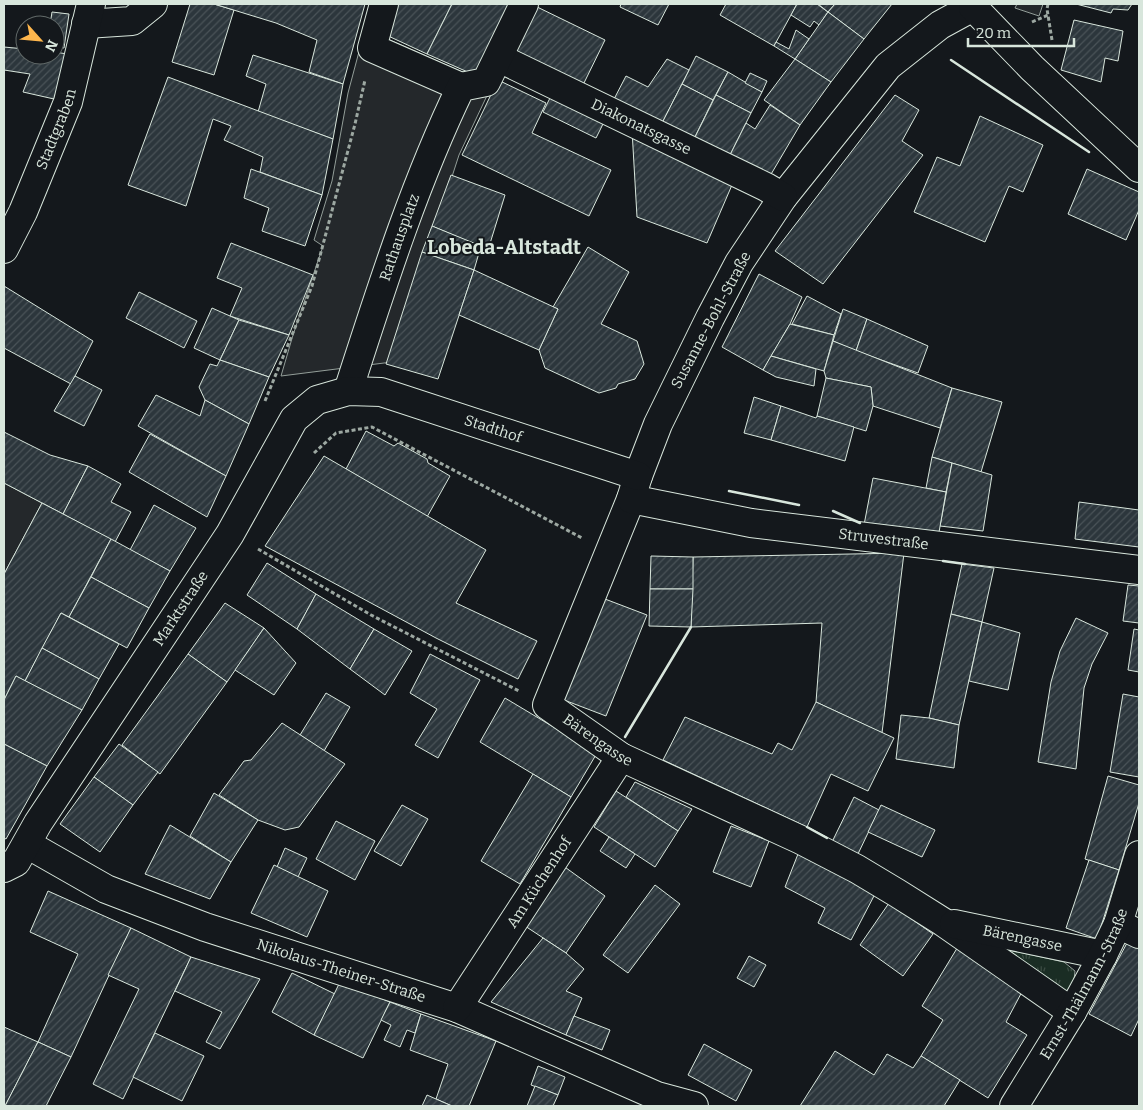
<svg xmlns="http://www.w3.org/2000/svg" width="1143" height="1110" viewBox="0 0 1143 1110" font-family="Bitter,serif">
	<defs>
		<pattern id="grass-tufts" width="24" height="20" patternUnits="userSpaceOnUse" patternTransform="scale(1.25)"><rect width="24" height="20" fill="#1a2d24"/><path d="M3 7l-1-3M5 7V3M7 7l1-3M15 17l-1-3M17 17v-4M19 17l1-3" fill="none" stroke="#3b4b43"/></pattern>
		<pattern id="building-hatch" width="6" height="6" patternUnits="userSpaceOnUse" patternTransform="scale(1.25)"><rect width="6" height="6" fill="#2c363c"/><path d="M-1 1l2-2M0 6l6-6M5 7l2-2" fill="none" stroke="#4a5358"/></pattern>
	</defs>
	<rect width="100%" height="100%" fill="#14181c"/>
	<polygon fill="url(#grass-tufts)" stroke="#939e99" points="986,945 1064,962 1075,971 1073,989 1061,994"/>
	<g fill="#24282b" stroke="#939e99">
		<polygon points="1017,4 1043,4 1039,16 1015,8"/>
		<polygon points="365,29 492,85 459,155 392,362 281,376 293,335 323,246 314,240 332,181 348,93"/>
		<polygon points="4,483 42,503 4,574"/>
	</g>
	<g fill="url(#building-hatch)" stroke="#d8e6dc">
		<polygon points="190,4 214,4 234,10 214,75 172,62"/>
		<polygon points="214,4 365,4 343,84 309,72 317,40 276,23"/>
		<polygon points="396,4 452,4 427,54 384,34"/>
		<polygon points="452,4 515,4 479,77 427,54"/>
		<polygon points="531,4 605,40 583,85 509,50"/>
		<polygon points="621,4 669,4 658,25 620,7"/>
		<polygon points="726,4 797,4 774,46 720,15"/>
		<polygon points="797,4 817,4 828,12 819,25 814,21 810,27 791,15"/>
		<polygon points="818,4 835,4 828,12"/>
		<polygon points="835,4 892,4 864,39 828,12"/>
		<polygon points="1076,4 1132,4 1128,10 1113,9 1111,13"/>
		<polygon points="52,12 69,14 64,48 55,47 55,25 50,25"/>
		<polygon points="828,12 864,39 831,82 795,59"/>
		<polygon points="1074,20 1123,31 1118,61 1105,58 1101,82 1061,70"/>
		<polygon points="796,30 809,39 795,59 774,46 776,42 789,49"/>
		<polygon points="4,47 25,49 25,55 55,55 55,52 67,54 54,99 23,92 30,74 4,70"/>
		<polygon points="253,55 343,84 333,139 258,112 266,84 246,76"/>
		<polygon points="696,56 728,72 713,100 682,84"/>
		<polygon points="667,59 689,70 661,125 613,101 626,76 648,87"/>
		<polygon points="795,59 831,82 800,125 764,100"/>
		<polygon points="728,72 762,92 751,113 716,95"/>
		<polygon points="750,73 767,81 762,92 745,83"/>
		<polygon points="168,77 333,139 322,195 260,172 263,157 224,140 231,126 213,119 186,206 128,185"/>
		<polygon points="498,80 546,103 532,133 611,170 589,216 462,155"/>
		<polygon points="682,84 713,100 693,141 661,125"/>
		<polygon points="553,92 606,118 596,138 543,112"/>
		<polygon points="716,95 751,113 728,159 693,141"/>
		<polygon points="895,95 919,110 902,141 923,155 823,284 775,251"/>
		<polygon points="770,105 800,125 770,176 728,159 746,123 755,129"/>
		<polygon points="980,116 1043,145 1023,192 1009,186 985,242 914,212 937,157 960,166"/>
		<polygon points="632,130 735,178 707,243 637,217"/>
		<polygon points="251,169 322,195 305,246 262,231 269,208 244,198"/>
		<polygon points="1087,169 1139,192 1139,210 1126,240 1068,214"/>
		<polygon points="451,175 505,195 488,250 432,226"/>
		<polygon points="432,226 481,246 474,270 422,252"/>
		<polygon points="231,243 313,275 289,335 230,316 242,288 217,278"/>
		<polygon points="588,247 629,272 601,324 637,341 644,364 635,379 618,384 616,388 599,393 545,368 539,350 558,309 553,307"/>
		<polygon points="422,252 474,270 438,379 386,364"/>
		<polygon points="474,270 558,309 539,350 459,315"/>
		<polygon points="759,274 802,297 790,324 763,370 722,347"/>
		<polygon points="4,286 93,341 71,384 4,348"/>
		<polygon points="139,292 197,321 184,348 126,318"/>
		<polygon points="807,296 841,314 834,335 792,324"/>
		<polygon points="212,308 239,320 220,360 194,348"/>
		<polygon points="843,309 867,319 856,351 833,341"/>
		<polygon points="867,319 928,346 918,373 856,351"/>
		<polygon points="239,320 289,335 269,377 220,360"/>
		<polygon points="790,324 834,335 824,371 771,356"/>
		<polygon points="833,341 952,388 940,428 873,406 871,387 826,378 824,371"/>
		<polygon points="771,356 816,369 814,386 776,377 763,370"/>
		<polygon points="220,360 269,377 249,424 205,400 199,387 210,364 217,366"/>
		<polygon points="75,376 102,390 84,426 54,411"/>
		<polygon points="826,378 871,387 873,406 866,431 817,416"/>
		<polygon points="952,388 1002,402 981,472 932,457"/>
		<polygon points="156,395 200,416 205,400 249,424 226,476 138,426"/>
		<polygon points="754,397 781,406 771,440 744,433"/>
		<polygon points="781,406 816,418 817,416 854,427 845,461 771,440"/>
		<polygon points="366,431 394,446 398,443 427,459 428,463 450,476 427,517 346,469"/>
		<polygon points="4,432 50,455 88,466 63,514 4,483"/>
		<polygon points="150,434 226,476 207,517 129,472"/>
		<polygon points="324,456 486,550 456,603 537,641 518,679 436,638 265,546"/>
		<polygon points="932,457 952,463 946,492 926,488"/>
		<polygon points="952,463 992,475 983,531 940,526"/>
		<polygon points="88,466 121,484 111,502 131,512 115,542 63,514"/>
		<polygon points="873,478 946,492 938,538 864,525"/>
		<polygon points="1079,502 1139,510 1139,547 1075,539"/>
		<polygon points="42,503 111,539 69,617 61,613 25,681 16,676 4,700 4,574"/>
		<polygon points="154,505 196,528 170,571 130,550"/>
		<polygon points="111,539 170,571 149,608 91,577"/>
		<polygon points="904,553 882,733 816,702 822,623 691,627 693,557"/>
		<polygon points="651,556 693,557 693,589 650,589"/>
		<polygon points="267,563 316,594 297,629 247,595"/>
		<polygon points="962,564 994,568 982,622 951,614"/>
		<polygon points="91,577 149,608 127,648 69,617"/>
		<polygon points="1128,585 1139,586 1139,623 1123,621"/>
		<polygon points="650,589 693,589 691,627 649,626"/>
		<polygon points="316,594 374,629 350,669 297,629"/>
		<polygon points="605,599 647,615 606,716 564,700"/>
		<polygon points="225,603 264,628 227,682 188,654"/>
		<polygon points="61,613 119,644 99,679 42,648"/>
		<polygon points="951,614 982,622 959,725 929,718"/>
		<polygon points="1076,618 1108,633 1092,664 1084,688 1076,769 1038,762 1051,682 1060,651"/>
		<polygon points="982,622 1020,633 1008,690 969,681"/>
		<polygon points="264,628 296,663 274,695 235,670"/>
		<polygon points="374,629 412,651 385,695 350,669"/>
		<polygon points="1134,629 1139,630 1139,672 1128,670"/>
		<polygon points="42,648 99,679 82,710 25,681"/>
		<polygon points="188,654 227,682 160,774 122,745"/>
		<polygon points="430,654 480,680 438,758 415,745 437,709 410,693"/>
		<polygon points="16,676 82,710 47,766 4,744 4,700"/>
		<polygon points="326,693 350,707 324,751 300,735"/>
		<polygon points="1123,694 1139,697 1139,777 1110,772"/>
		<polygon points="505,698 597,753 571,797 480,742"/>
		<polygon points="816,702 894,738 868,791 831,774 807,827 663,760 685,717 772,754 778,743 792,750"/>
		<polygon points="901,715 929,718 959,725 954,768 896,759"/>
		<polygon points="282,723 345,764 299,827 285,830 258,820 219,795 244,761 251,760"/>
		<polygon points="4,744 47,766 6,839 4,838"/>
		<polygon points="119,744 158,772 133,805 94,777"/>
		<polygon points="533,774 571,797 520,884 481,861"/>
		<polygon points="1108,776 1139,785 1139,803 1119,870 1085,859"/>
		<polygon points="94,777 133,805 100,852 60,824"/>
		<polygon points="635,782 692,809 678,831 626,797"/>
		<polygon points="616,791 678,831 655,867 594,827"/>
		<polygon points="214,793 258,820 231,862 190,836"/>
		<polygon points="854,797 879,810 857,856 832,842"/>
		<polygon points="402,805 428,819 401,866 374,851"/>
		<polygon points="881,805 935,830 922,857 868,832"/>
		<polygon points="336,821 375,841 355,880 316,859"/>
		<polygon points="170,825 231,862 210,899 145,874"/>
		<polygon points="731,826 769,841 751,887 713,872"/>
		<polygon points="609,837 635,854 626,868 600,851"/>
		<polygon points="285,848 307,858 298,877 277,867"/>
		<polygon points="798,854 875,894 851,940 818,923 825,908 785,887"/>
		<polygon points="1089,860 1119,870 1097,939 1066,928"/>
		<polygon points="274,865 328,891 307,937 251,913"/>
		<polygon points="562,865 605,896 566,953 522,924"/>
		<polygon points="655,885 680,904 628,973 603,955"/>
		<polygon points="48,891 131,928 71,1057 38,1042 78,954 30,932"/>
		<polygon points="889,903 933,934 903,976 860,945"/>
		<polygon points="131,928 191,957 123,1099 93,1084 139,989 108,975"/>
		<polygon points="543,938 566,953 584,969 566,991 582,998 566,1035 491,1002"/>
		<polygon points="1127,943 1139,947 1139,1019 1131,1036 1089,1014"/>
		<polygon points="959,945 1024,988 1006,1022 1027,1035 988,1098 921,1056 943,1020 922,1006"/>
		<polygon points="749,956 766,965 754,987 737,978"/>
		<polygon points="191,957 260,979 220,1049 206,1042 222,1012 175,991"/>
		<polygon points="292,973 335,994 314,1035 272,1012"/>
		<polygon points="340,982 390,1002 363,1058 314,1035"/>
		<polygon points="390,1002 421,1014 415,1033 407,1030 400,1047 384,1040 391,1025 381,1020"/>
		<polygon points="421,1014 496,1041 469,1106 452,1106 436,1099 448,1064 410,1050"/>
		<polygon points="574,1016 610,1030 602,1050 566,1035"/>
		<polygon points="4,1027 38,1042 5,1106 4,1106"/>
		<polygon points="155,1033 204,1056 182,1101 133,1077"/>
		<polygon points="38,1042 71,1057 46,1106 5,1106"/>
		<polygon points="704,1044 752,1070 736,1101 688,1075"/>
		<polygon points="835,1051 874,1075 887,1054 913,1068 921,1056 960,1080 944,1106 800,1106"/>
		<polygon points="538,1066 565,1077 558,1095 531,1085"/>
		<polygon points="535,1086 558,1095 553,1106 527,1106"/>
		<polygon points="427,1095 436,1099 452,1106 422,1106"/>
	</g>
	<g fill="none" stroke-linecap="round" stroke-linejoin="round">
		<defs>
			<g id="minor">
				<polyline points="384,4 372,48 461,87"/>
				<path id="s1" d="M975,4L973,7L940,25L888,66L783,197L739,263L710,318L658,424L638,476L631,499L547,705L621,757L801,840L857,869L897,893L943,922L1072,1012"/>
				<polyline points="973,7 1032,68 1139,168"/>
				<polyline points="86,24 132,21 153,4"/>
				<path id="s2" d="M499,58L766,187L783,197"/>
				<path id="s3" d="M4,249L23,212L68,102L91,4"/>
				<path id="s4" d="M348,391C381,289 414,184 461,87L486,82L524,4"/>
				<path id="s5" d="M631,499L751,523L1139,570"/>
				<path id="s6" d="M27,844L106,889L205,927L457,1008L657,1096L694,1106"/>
				<path id="s7" d="M4,868L16,862L38,823L230,534L294,419L317,400L348,391L381,392L638,476"/>
				<path id="s8" d="M954,924L1103,955"/>
				<polyline points="1118,924 1139,934"/>
				<path id="s9" d="M457,1008L621,757"/>
				<path id="s10" d="M1014,1106L1072,1012L1103,955L1118,924L1139,855"/>
			</g>
		</defs>
		<use href="#minor" stroke="#d8e6dc" stroke-width="30"/>
		<g stroke="#9da8a2" stroke-width="3" stroke-dasharray="4 2.5" stroke-linecap="butt">
			<polyline points="1048,4 1047,9 1052,40"/>
			<polyline points="1032,22 1048,15"/>
			<polyline points="265,401 312,286 355,124 365,80"/>
			<polyline points="314,453 336,433 372,427 582,538"/>
			<polyline points="258,549 371,615 519,691"/>
		</g>
		<use href="#minor" stroke="#14181c" stroke-width="28"/>
		<g stroke="#d8e6dc" stroke-width="2.5">
			<polyline points="951,60 1089,152"/>
			<polyline points="729,491 799,505"/>
			<polyline points="833,511 860,523"/>
			<polyline points="943,561 965,564"/>
			<polyline points="625,737 691,627"/>
			<polyline points="807,827 827,838"/>
		</g>
	</g>
	<g text-anchor="middle" stroke-width="4" stroke-linejoin="round" paint-order="stroke">
		<g font-size="15" fill="#d8e6dc" stroke="#14181c">
			<text dy="5" stroke="none"><textPath href="#s2" startOffset="158">Diakonatsgasse</textPath></text>
			<text dy="5" stroke="none"><textPath href="#s3" startOffset="131">Stadtgraben</textPath></text>
			<text dy="5" stroke="none"><textPath href="#s4" startOffset="162">Rathausplatz</textPath></text>
			<text transform="translate(711 320) rotate(-62)" y="5">Susanne-Bohl-Straße</text>
			<text dy="5" stroke="none"><textPath href="#s7" startOffset="750">Stadthof</textPath></text>
			<text dy="5" stroke="none"><textPath href="#s5" startOffset="256">Struvestraße</textPath></text>
			<text dy="5" stroke="none"><textPath href="#s7" startOffset="316">Marktstraße</textPath></text>
			<text dy="5" stroke="none"><textPath href="#s1" startOffset="899">Bärengasse</textPath></text>
			<text dy="5" stroke="none"><textPath href="#s9" startOffset="150">Am Küchenhof</textPath></text>
			<text dy="5" stroke="none"><textPath href="#s8" startOffset="70">Bärengasse</textPath></text>
			<text dy="5" stroke="none"><textPath href="#s6" startOffset="340">Nikolaus-Theiner-Straße</textPath></text>
			<text dy="5" stroke="none"><textPath href="#s10" startOffset="141">Ernst-Thälmann-Straße</textPath></text>
		</g>
		<g font-size="20" font-weight="bold" fill="#d8e6dc" stroke="#14181c">
			<text x="504" y="254">Lobeda-Altstadt</text>
		</g>
	</g>
	<rect width="1143" height="1110" fill="none" stroke="#d8e6dc" stroke-width="10"/>
	<g transform="translate(40 40) rotate(117)"><circle r="24" fill="#14181c" stroke="#626a69"/>
	<path d="M0-4L9 19L0 12L-9 19Z" fill="#ffb74d"/>
	<text y="-8" font-size="14" font-weight="bold" text-anchor="middle" fill="#d8e6dc">N</text>
	</g>
	<path d="M968 38v8h106v-8" fill="none" stroke="#d8e6dc" stroke-width="2.5"/>
	<text x="976" y="38" font-size="15" fill="#d8e6dc" stroke="#14181c" stroke-width="4" paint-order="stroke">20 m</text>
</svg>
